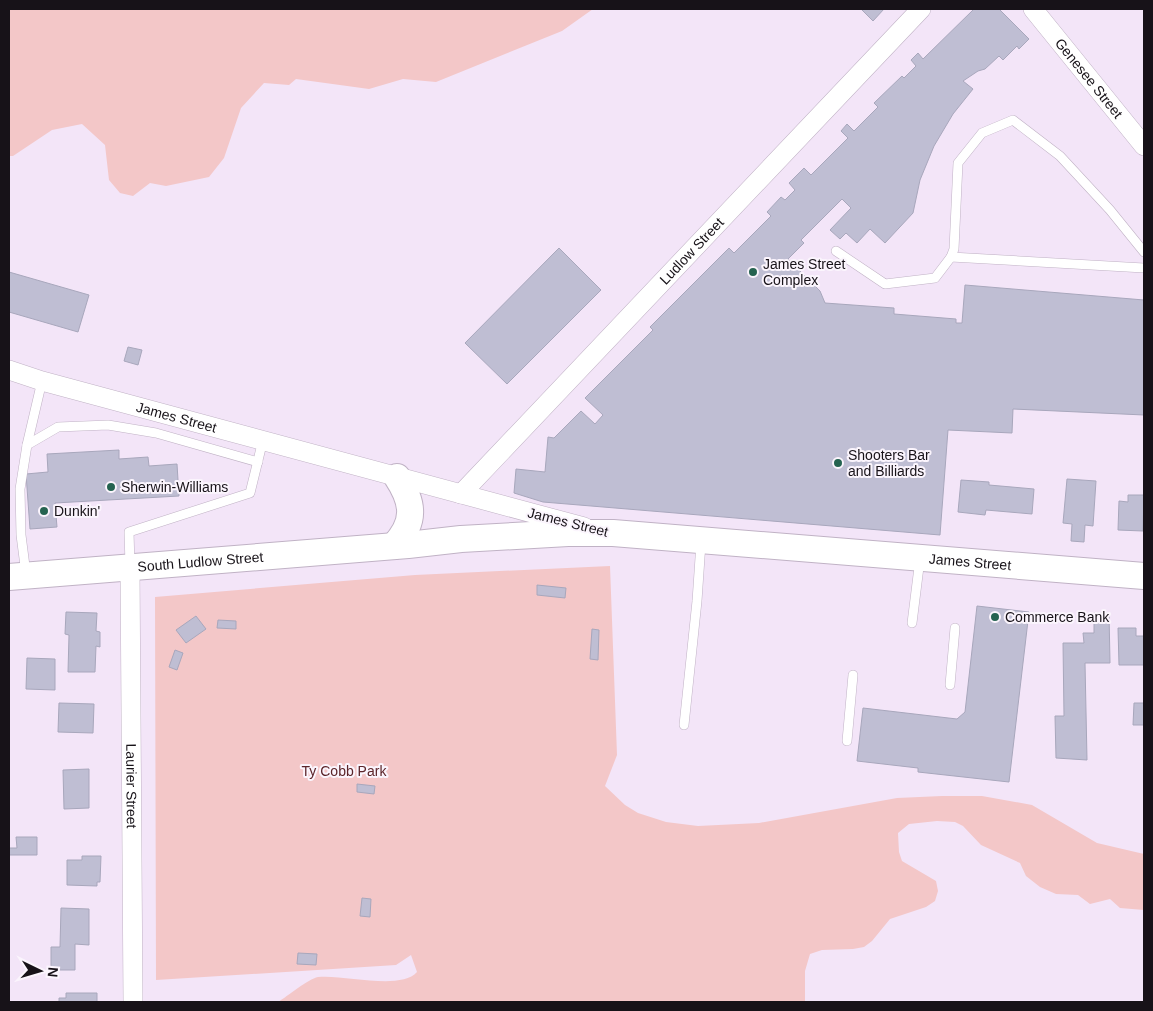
<svg xmlns="http://www.w3.org/2000/svg" width="1153" height="1011" viewBox="0 0 1153 1011" font-family="Helvetica,sans-serif">
	<rect width="100%" height="100%" fill="#f3e5f8"/>
	<g fill="#f3c7c8">
		<polygon points="9,9 593,9 562,31 436,82 403,79 369,89 296,79 289,85 264,83 241,108 224,158 209,177 166,186 150,183 133,196 120,193 109,180 105,145 82,124 52,130 13,156 9,156"/>
		<path d="M610,566L617,755L605,786L625,805L638,813L666,822L698,826L759,823L897,798L942,796H982L1032,805L1097,843L1144,854V910L1120,908L1110,899L1090,904L1078,895L1056,894L1040,887L1026,876L1020,863L981,845L963,826L955,822L937,821L909,824L898,833L899,852L902,861L936,881L938,891L935,901L926,907L890,919L872,941L864,947L853,949L822,950L810,954L805,971V1002H278C288,996 308,979 318,977C343,974 400,991 417,972L411,955L396,965L156,980L155,597L415,575Z"/>
	</g>
	<g fill="#bfbed3" stroke="#a8a7bc">
		<polygon points="861,9 884,9 873,21"/>
		<polygon points="974,9 999,9 1029,39 1019,49 1017,46 1003,60 999,56 985,69 978,71 963,81 973,89 953,114 934,146 920,180 913,213 885,243 870,229 857,243 846,233 840,239 830,230 851,208 842,199 801,240 804,243 788,259 820,291 825,303 894,308 894,314 956,319 956,323 962,323 965,285 1144,300 1144,415 1013,409 1012,433 948,430 940,535 543,502 514,493 516,469 545,472 548,437 554,438 581,411 595,424 603,415 585,398 653,330 650,327 729,248 734,253 771,216 767,212 781,197 785,200 795,190 789,183 804,168 811,175 848,138 841,131 847,124 854,131 878,107 874,103 902,76 904,78 916,66 911,60 918,53 923,59"/>
		<polygon points="559,248 601,290 507,384 465,343"/>
		<polygon points="9,272 89,295 78,332 9,312"/>
		<polygon points="128,347 142,350 138,365 124,361"/>
		<polygon points="119,450 119,459 148,457 149,466 177,464 179,496 55,503 57,527 30,529 26,474 48,472 47,454"/>
		<polygon points="1067,479 1096,481 1093,526 1085,525 1084,542 1071,541 1072,524 1063,523"/>
		<polygon points="961,480 989,482 989,485 1034,489 1032,514 986,510 985,515 958,512"/>
		<polygon points="1128,495 1144,495 1143,531 1118,530 1119,501 1128,502"/>
		<polygon points="537,585 566,588 565,598 537,595"/>
		<polygon points="977,606 1029,612 1009,782 918,772 918,768 857,761 863,708 957,719 965,712"/>
		<polygon points="66,612 97,613 96,631 100,632 100,647 96,646 95,672 68,672 69,635 65,634"/>
		<polygon points="1094,613 1109,613 1110,663 1085,663 1087,760 1056,758 1055,716 1064,716 1063,643 1084,643 1083,633 1094,633"/>
		<polygon points="196,616 206,629 186,643 176,630"/>
		<polygon points="218,620 236,621 236,629 217,628"/>
		<polygon points="1118,628 1136,628 1136,636 1144,636 1144,665 1119,665"/>
		<polygon points="592,629 599,630 598,660 590,659"/>
		<polygon points="175,650 183,653 177,670 169,667"/>
		<polygon points="27,658 55,659 55,690 26,689"/>
		<polygon points="59,703 94,704 93,733 58,732"/>
		<polygon points="1134,703 1144,703 1144,734 1144,725 1133,725"/>
		<polygon points="89,769 89,808 64,809 63,770"/>
		<polygon points="357,784 375,786 374,794 357,792"/>
		<polygon points="16,837 37,837 37,855 9,855 9,848 17,848"/>
		<polygon points="82,856 101,856 100,882 97,882 97,886 67,885 67,860 82,860"/>
		<polygon points="362,898 371,899 370,917 360,916"/>
		<polygon points="61,908 89,909 89,945 75,944 75,970 51,970 51,947 60,947"/>
		<polygon points="298,953 317,954 316,965 297,964"/>
		<polygon points="66,993 97,993 97,1002 59,1002 59,998 66,998"/>
	</g>
	<g fill="none" stroke-linecap="round" stroke-linejoin="round">
		<defs>
			<g id="lane">
				<polyline points="836,251 885,284 935,278 951,257 954,249 958,163 982,133 1013,120 1060,156 1110,210 1144,252"/>
				<polyline points="951,257 1144,268"/>
				<polyline points="27,445 42,381"/>
				<polyline points="130,565 129,532 250,493 263,440"/>
				<polyline points="26,574 21,535 20,489 27,445 58,427 108,425 156,433 258,462"/>
				<polyline points="912,623 920,559"/>
				<polyline points="950,685 955,628"/>
				<polyline points="684,725 697,601 701,543"/>
				<polyline points="847,741 853,675"/>
			</g>
			<g id="street">
				<path id="s1" d="M1033,9L1144,146"/>
				<path id="s2" d="M9,370L42,381L584,527"/>
				<path id="s3" d="M461,494L921,9"/>
				<path id="s4" d="M130,568L133,1002"/>
			</g>
			<g id="secondary">
				<path d="M394,546C416,522 414,503 397,477"/>
				<path id="s5" d="M9,577L408,545L461,539L568,533H613L1144,576"/>
			</g>
		</defs>
		<use href="#lane" stroke="#c0b2c5" stroke-width="10"/>
		<use href="#street" stroke="#c0b2c5" stroke-width="20"/>
		<use href="#secondary" stroke="#c0b2c5" stroke-width="28"/>
		<use href="#lane" stroke="#fff" stroke-width="9"/>
		<use href="#street" stroke="#fff" stroke-width="19"/>
		<use href="#secondary" stroke="#fff" stroke-width="26"/>
	</g>
	<g fill="#256350" stroke="#fbf5fd" stroke-width="2">
		<circle cx="753" cy="272" r="5"/>
		<circle cx="838" cy="463" r="5"/>
		<circle cx="111" cy="487" r="5"/>
		<circle cx="44" cy="511" r="5"/>
		<circle cx="995" cy="617" r="5"/>
	</g>
	<g text-anchor="middle" stroke-width="4" stroke-linejoin="round" paint-order="stroke">
		<g font-size="14" fill="#171218" stroke="#fbf5fd">
			<text dy="5" stroke="none"><textPath href="#s1" startOffset="89">Genesee Street</textPath></text>
			<text dy="5" stroke="none"><textPath href="#s3" startOffset="335">Ludlow Street</textPath></text>
			<text dy="5" stroke="none"><textPath href="#s2" startOffset="174">James Street</textPath></text>
			<text transform="translate(568 522) rotate(14)" y="5">James Street</text>
			<text dy="5" stroke="none"><textPath href="#s5" startOffset="964">James Street</textPath></text>
			<text dy="5" stroke="none"><textPath href="#s5" startOffset="192">South Ludlow Street</textPath></text>
			<text dy="5" stroke="none"><textPath href="#s4" startOffset="218">Laurier Street</textPath></text>
		</g>
		<g font-size="14" fill="#171218" stroke="#fbf5fd" text-anchor="start">
			<text x="763" y="269">James Street<tspan x="763" dy="16">Complex</tspan></text>
			<text x="848" y="460">Shooters Bar<tspan x="848" dy="16">and Billiards</tspan></text>
			<text x="121" y="492">Sherwin-Williams</text>
			<text x="54" y="516">Dunkin'</text>
			<text x="1005" y="622">Commerce Bank</text>
		</g>
		<g font-size="14" fill="#5c252a" stroke="#fbf5fd">
			<text x="344" y="776">Ty Cobb Park</text>
		</g>
	</g>
	<rect width="1153" height="1011" fill="none" stroke="#171218" stroke-width="20"/>
	<g transform="translate(40 971) rotate(95)" stroke="#fbf5fd" stroke-width="4" paint-order="stroke">
	<path d="M0-4L9 19L0 12L-9 19Z" fill="#171218"/>
	<text y="-8" font-size="14" font-weight="bold" text-anchor="middle" fill="#171218">N</text>
	</g>
</svg>
